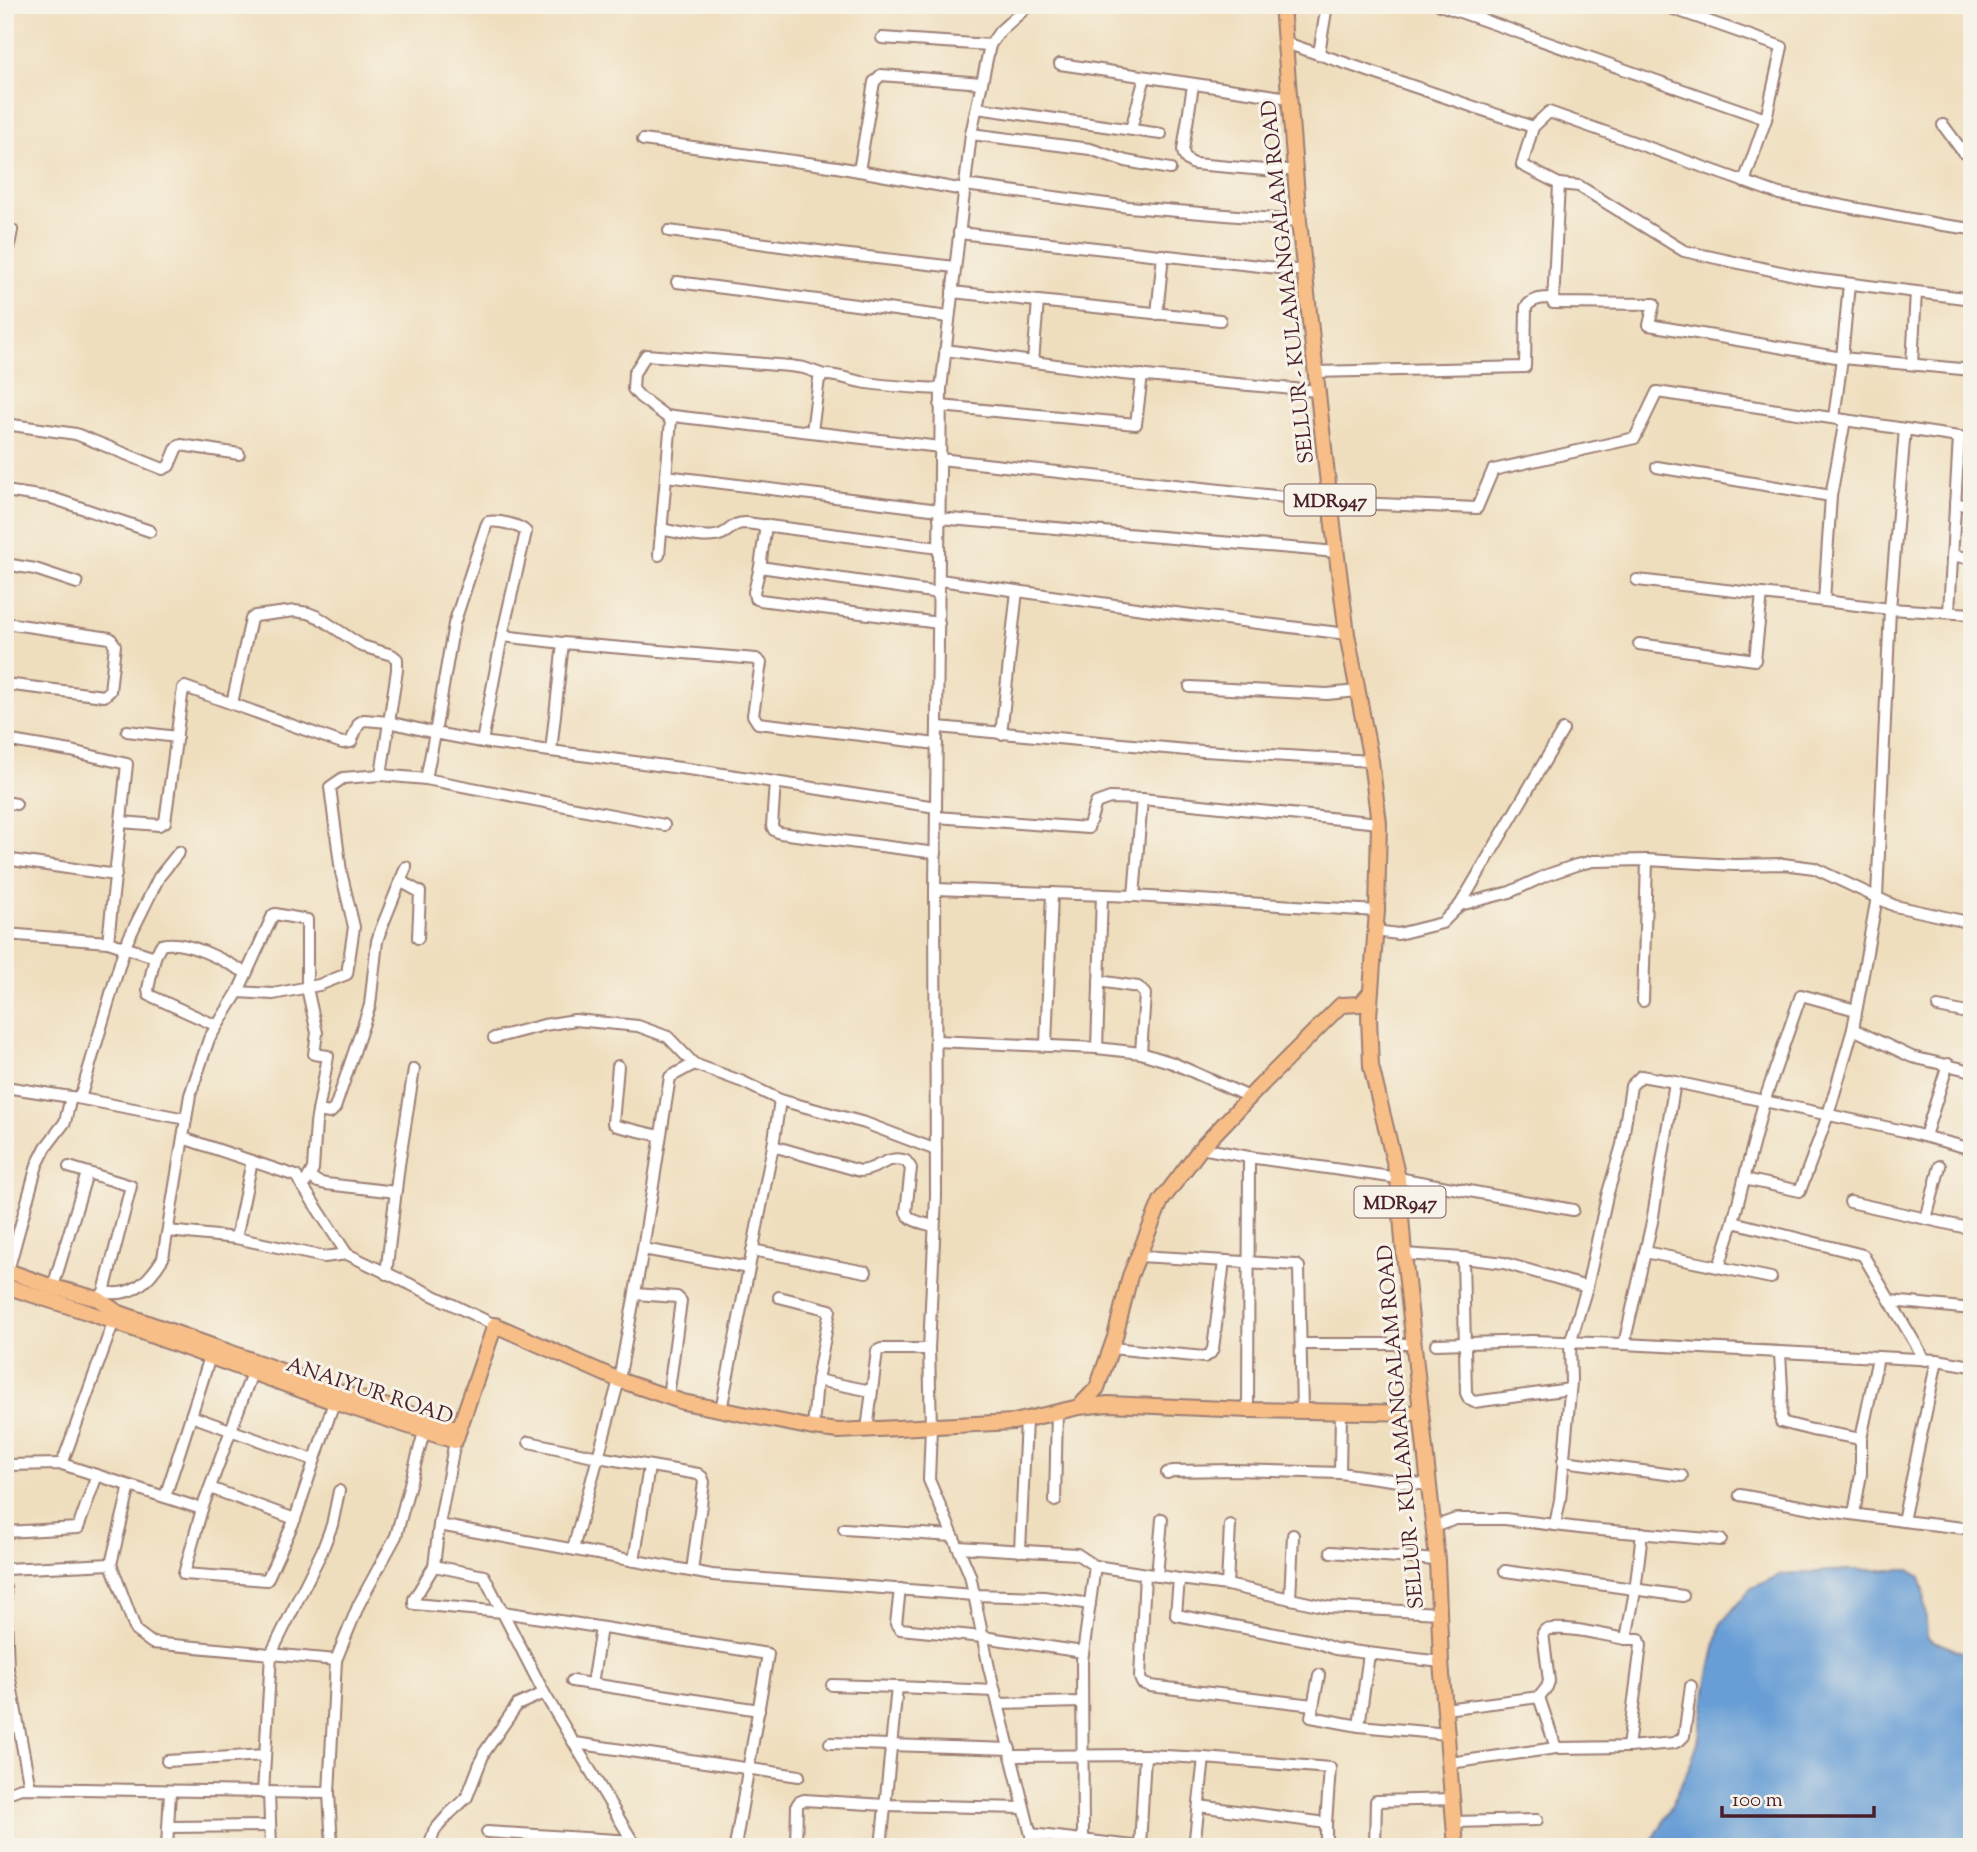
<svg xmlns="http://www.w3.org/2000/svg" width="1977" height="1852" viewBox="0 0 1977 1852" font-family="'Sorts Mill Goudy',serif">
	<rect width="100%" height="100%" fill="#f7f3e8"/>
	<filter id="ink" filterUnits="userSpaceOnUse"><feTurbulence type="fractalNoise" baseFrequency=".0143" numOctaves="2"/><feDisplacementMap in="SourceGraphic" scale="14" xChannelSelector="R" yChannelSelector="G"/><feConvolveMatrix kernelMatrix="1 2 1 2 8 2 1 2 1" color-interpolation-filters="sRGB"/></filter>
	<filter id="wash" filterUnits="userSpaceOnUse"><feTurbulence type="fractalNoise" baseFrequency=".00686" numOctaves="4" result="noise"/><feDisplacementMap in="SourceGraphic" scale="28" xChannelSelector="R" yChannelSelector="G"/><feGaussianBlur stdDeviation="1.57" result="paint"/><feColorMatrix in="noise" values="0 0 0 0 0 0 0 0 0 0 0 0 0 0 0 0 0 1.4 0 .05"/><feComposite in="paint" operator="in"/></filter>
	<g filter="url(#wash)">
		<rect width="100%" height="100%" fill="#efdebd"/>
		<polygon fill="#689ed5" stroke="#595e80" stroke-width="2" points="1849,1570 1909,1570 1920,1577 1924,1590 1927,1636 1931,1640 1972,1656 1972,1847 1649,1847 1668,1813 1691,1763 1698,1743 1708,1679 1720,1625 1750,1589 1782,1574"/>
	</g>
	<g filter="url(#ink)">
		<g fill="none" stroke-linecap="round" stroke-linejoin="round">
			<defs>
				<g id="minor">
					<polyline points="1440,5 1766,119"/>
					<polyline points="1662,5 1782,47 1766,119 1744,182"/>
					<polyline points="882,38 990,45"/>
					<polyline points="1286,43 1533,127 1549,112 1779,194 1943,225 1972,229"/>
					<polyline points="1319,53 1327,5"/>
					<polyline points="1060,64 1289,98"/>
					<path d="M1193,85L1183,150C1184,158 1186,160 1194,164L1265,170H1296"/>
					<polyline points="977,108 1161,134"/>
					<polyline points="1943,125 1963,152 1972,156"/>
					<polyline points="1533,127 1522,165 1559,184 1553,303 1654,304 1649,325 1842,358 1972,370"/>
					<polyline points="1131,129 1145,77"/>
					<polyline points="971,134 1090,149 1126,161 1170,169"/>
					<polyline points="643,140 837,167 964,190"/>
					<polyline points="859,171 874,82 881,75 982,83"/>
					<polyline points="1559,184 1579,186 1684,251 1813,279 1972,299"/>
					<polyline points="965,185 1129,207 1299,221"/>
					<polyline points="669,231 841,254 955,267"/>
					<polyline points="959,233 1305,271"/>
					<polyline points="5,266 12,230"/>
					<polyline points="677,282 949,317"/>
					<polyline points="952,292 1220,320"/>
					<polyline points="1157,314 1163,255"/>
					<polyline points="945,350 1123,374 1317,391"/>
					<polyline points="1033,362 1038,301"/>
					<polyline points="1912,364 1916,292"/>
					<path d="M1315,372L1525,367L1526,307C1533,298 1543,298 1553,298"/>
					<polyline points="940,406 1136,424 1142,375"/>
					<polyline points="1834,418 1842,358 1849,284"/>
					<polyline points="671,420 640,397 633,389 634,373 646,355 790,366 804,368 824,375"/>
					<polyline points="5,424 76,434 163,469 169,466 177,447 181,445 239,454"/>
					<path d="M812,431L819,379L824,375C837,374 849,380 862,382C888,387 914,387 941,389"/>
					<polyline points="940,459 1330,502 1477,508 1493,470 1635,438 1657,392 1972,439"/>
					<polyline points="1657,467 1831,496 1824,601 1890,609 1905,429"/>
					<polyline points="666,476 939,510"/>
					<polyline points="5,491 52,498 150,531"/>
					<polyline points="1831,496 1845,420"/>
					<polyline points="1955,503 1972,507"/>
					<polyline points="939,518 1337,552"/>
					<polyline points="766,525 760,567 939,593"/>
					<path d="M661,529C677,532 707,541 722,534C733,529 732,523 746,523L939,548"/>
					<polyline points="659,555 671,420 673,416 940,447"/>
					<polyline points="1952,555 1972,559"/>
					<polyline points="5,564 35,569 77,583"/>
					<polyline points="760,567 754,592 755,598 760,600 939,623"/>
					<polyline points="940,580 1143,609 1347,634"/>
					<polyline points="1637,580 1824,601"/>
					<polyline points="1949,612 1959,437"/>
					<polyline points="5,623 110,638 115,645 110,691 104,696 5,684"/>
					<polyline points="502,636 563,643 756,659 761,663 753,715 758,723 937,744"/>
					<polyline points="1639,644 1755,660 1762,594"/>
					<polyline points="1190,687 1327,694 1358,691"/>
					<polyline points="232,703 251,619 255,616 295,611 308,613 318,617 362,646 392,655 397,659 397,670 381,775"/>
					<polyline points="938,727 1187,750 1371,761"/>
					<polyline points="127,731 177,737"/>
					<polyline points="1001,734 1017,591"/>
					<polyline points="5,740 71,751 127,764 108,942"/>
					<polyline points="551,751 563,643"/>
					<polyline points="426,779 664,825"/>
					<polyline points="775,782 772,826 774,830 780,833 936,853"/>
					<polyline points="5,802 16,804"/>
					<polyline points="936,817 1088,828 1096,803 1110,798 1142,799"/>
					<path d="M121,822L159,825L165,822L183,688L185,687L342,743L351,742L359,723L364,720L389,722L435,733L454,624L486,526L488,522C498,520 520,525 526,532L502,636L482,742"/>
					<polyline points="5,859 116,875"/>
					<polyline points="400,881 420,892 418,938"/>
					<polyline points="935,889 941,389 971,134 990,45 1000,31 1029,5"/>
					<polyline points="1134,896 1142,799 1379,823"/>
					<polyline points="1460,905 1563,730"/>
					<polyline points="1375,931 1398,934 1442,923 1460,905 1510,892 1547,875 1576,865 1593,861 1647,860 1734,865 1783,864 1814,868 1895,906 1972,923"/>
					<polyline points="5,934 108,942 155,957 148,989 149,995 217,1026"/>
					<path d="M155,957L161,945C185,938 225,961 246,973"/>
					<polyline points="1099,981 1138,987 1145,994 1141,1053"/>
					<polyline points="238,992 273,915 275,914 307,920 307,988 317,1033 314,1054 328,1056 316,1123 313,1169 303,1187"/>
					<polyline points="1643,1001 1647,860"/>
					<polyline points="1938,1007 1972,1014"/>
					<polyline points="1856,1010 1801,995 1764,1102 1733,1222 1863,1255 1925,1360"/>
					<polyline points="1853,1029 1912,1057 1972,1071"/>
					<polyline points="494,1038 544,1025 575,1020 638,1026 668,1037 694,1064 743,1082 780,1100 865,1123 936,1150"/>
					<polyline points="936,1041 1097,1048 1141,1053 1173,1063 1249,1097"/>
					<polyline points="1046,1045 1052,893"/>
					<polyline points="1097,1048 1102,895"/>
					<polyline points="618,1066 613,1123 617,1126 660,1136"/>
					<polyline points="5,1087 77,1098 186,1119"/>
					<polyline points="77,1098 82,1092 125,946 159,877 179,852"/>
					<polyline points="318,1111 330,1113 335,1108 370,1005 377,941 381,929 406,867"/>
					<polyline points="1925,1136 1948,1064"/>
					<polyline points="183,1138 296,1176 347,1254 495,1325"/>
					<path d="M773,1146L860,1171C877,1171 887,1154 906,1161L911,1168L906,1212C910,1222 924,1223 934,1226"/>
					<polyline points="1201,1148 1249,1157 1398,1178 1573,1210"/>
					<polyline points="69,1167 131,1186 104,1292"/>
					<polyline points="309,1176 318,1182 326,1184 396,1192"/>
					<polyline points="1744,1179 1800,1191 1828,1115 1853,1029 1877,897 1890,609 1972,614"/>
					<polyline points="1850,1202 1972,1229"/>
					<polyline points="1926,1219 1940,1166"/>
					<polyline points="168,1231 236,1238 324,1257 347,1254"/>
					<polyline points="236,1238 252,1161"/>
					<polyline points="643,1249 749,1268"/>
					<polyline points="752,1250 866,1272"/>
					<polyline points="1645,1252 1771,1278"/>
					<polyline points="1404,1254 1463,1258 1504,1263 1587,1287"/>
					<polyline points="1139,1256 1296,1265 1299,1267 1302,1411"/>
					<polyline points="1463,1258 1466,1393 1469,1399 1474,1402 1570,1389"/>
					<polyline points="1719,1267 1733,1222"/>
					<polyline points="8,1271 37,1165 46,1147 65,1122 71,1097"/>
					<polyline points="386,1274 399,1165 414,1069"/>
					<polyline points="53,1287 87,1173"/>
					<polyline points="635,1294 677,1297 681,1301 668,1397"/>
					<polyline points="779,1297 830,1310 817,1380 813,1428"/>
					<path d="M98,1299L104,1292C132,1298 149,1281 163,1258L190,1095L209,1039L238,992L273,994L319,985L347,974L354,927L341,872L330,787L343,778L381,775L426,779L435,733L482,742L703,771L936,807"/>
					<polyline points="1891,1301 1972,1309"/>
					<polyline points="1301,1344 1414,1344"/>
					<polyline points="1436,1344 1532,1341 1624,1344 1937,1360 1972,1366"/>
					<polyline points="1624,1344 1652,1222 1675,1082 1904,1131 1972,1149"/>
					<polyline points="1111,1348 1204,1357 1210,1354 1213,1349 1224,1261"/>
					<polyline points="1780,1353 1782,1389 1781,1422 1812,1430 1861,1439 1861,1474 1854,1514"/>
					<polyline points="1937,1360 1903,1521 1972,1529"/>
					<polyline points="817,1380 871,1391"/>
					<polyline points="721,1410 773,1146 780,1100"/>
					<polyline points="1248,1410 1249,1157"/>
					<polyline points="191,1416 314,1460"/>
					<polyline points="867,1430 877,1351 881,1349 929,1349"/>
					<polyline points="1861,1439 1878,1357"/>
					<polyline points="455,1441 439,1525 434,1566 484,1576 544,1693 636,1847"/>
					<polyline points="529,1442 598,1457 698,1474 702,1477 704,1482 692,1571"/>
					<polyline points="1563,1461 1682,1476"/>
					<polyline points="62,1464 116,1315"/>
					<polyline points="5,1465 62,1464 202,1509 252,1373"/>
					<polyline points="1167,1473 1173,1471 1233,1470 1340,1473 1341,1412"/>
					<polyline points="1340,1473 1428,1485"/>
					<polyline points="210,1488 295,1519"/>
					<polyline points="1740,1495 1822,1510 1903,1521"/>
					<polyline points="165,1497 210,1357"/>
					<polyline points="1055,1501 1057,1412"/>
					<polyline points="202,1509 184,1574 267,1580 295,1519 334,1402"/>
					<polyline points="439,1525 712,1575 974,1595 1044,1597 1090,1604"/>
					<polyline points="1555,1525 1560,1500 1571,1382 1570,1343 1587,1287 1607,1196 1622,1145 1631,1086 1641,1076 1675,1082"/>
					<polyline points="1433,1527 1456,1519 1505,1519 1588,1529 1721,1540"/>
					<polyline points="844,1529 953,1536"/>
					<polyline points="5,1532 78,1528 97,1475"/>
					<polyline points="958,1547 1077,1554 1095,1566 1179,1579 1176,1615 1313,1641 1335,1649 1441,1662"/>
					<polyline points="573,1549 619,1380 643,1249 670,1077 694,1064"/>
					<polyline points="1020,1551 1026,1420"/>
					<polyline points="1331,1552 1437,1560"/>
					<polyline points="634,1561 649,1467"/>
					<polyline points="111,1564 130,1486"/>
					<polyline points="434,1566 414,1599 414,1604 503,1612 768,1654 735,1847"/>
					<polyline points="5,1569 111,1564 136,1631 152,1643 336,1660"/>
					<polyline points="1505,1571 1683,1596"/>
					<polyline points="1145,1574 1140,1678 1142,1683 1150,1686 1313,1705"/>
					<polyline points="1157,1576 1162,1519"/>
					<polyline points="1179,1579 1227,1585 1327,1607 1439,1613"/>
					<polyline points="1227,1585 1230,1525"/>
					<polyline points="5,1588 8,1669 30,1788"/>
					<polyline points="900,1589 896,1624 900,1629 983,1637 1083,1652"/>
					<polyline points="1290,1599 1293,1535"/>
					<polyline points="1626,1639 1639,1639 1641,1645 1628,1747"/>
					<polyline points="1319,1675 1311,1717 1359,1726 1448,1734"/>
					<polyline points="572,1681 759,1710"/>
					<polyline points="592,1684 601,1628"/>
					<polyline points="832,1685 897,1687"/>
					<path d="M1539,1697L1547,1687L1549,1681L1543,1633L1545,1630C1567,1625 1602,1635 1626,1639L1635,1591L1642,1533"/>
					<polyline points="998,1704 1082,1702"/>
					<polyline points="1445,1709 1539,1697 1556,1748"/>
					<polyline points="1359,1726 1369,1654"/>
					<polyline points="575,1743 799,1776"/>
					<polyline points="830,1743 1010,1749"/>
					<polyline points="1011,1756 1145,1755 1204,1758"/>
					<polyline points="167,1761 265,1755"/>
					<polyline points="1450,1763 1556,1748 1628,1747 1674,1743 1680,1740 1684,1736 1691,1686"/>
					<polyline points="263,1793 271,1654 322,1551 332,1525 339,1491"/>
					<polyline points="269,1793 271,1847"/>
					<polyline points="329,1793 332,1847"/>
					<polyline points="5,1794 21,1788 329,1793 336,1660 359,1604 396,1536 424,1432"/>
					<polyline points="1199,1806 1326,1823"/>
					<polyline points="1454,1822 1537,1820"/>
					<polyline points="168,1827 270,1826"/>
					<polyline points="487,1832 633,1841"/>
					<polyline points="1031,1834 1141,1847"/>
					<polyline points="1083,1840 1082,1661 1095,1566"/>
					<polyline points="167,1847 170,1791"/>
					<polyline points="429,1847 434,1831 449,1814 467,1797 484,1753 517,1705 544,1693"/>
					<polyline points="796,1847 797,1805 799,1802 804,1800 885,1805 1024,1808"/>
					<polyline points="881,1847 897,1687 995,1691"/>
					<polyline points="1034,1847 989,1668 970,1575 929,1480 931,1427 929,1349 936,1196 935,889 1134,896 1377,911"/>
					<polyline points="1140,1847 1145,1755"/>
					<polyline points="1194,1847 1204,1758 1330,1768 1326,1823 1326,1847"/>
					<polyline points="1375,1847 1376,1801 1453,1799"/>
				</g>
				<g id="major">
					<polyline points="1282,5 1299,221 1330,502 1347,634 1371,761 1379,823 1377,911 1369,1017 1371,1066 1398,1178 1404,1254 1437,1560 1441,1662 1456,1847"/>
					<polyline points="5,1270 53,1287 98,1299 117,1312 346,1394 459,1429"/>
					<polyline points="5,1286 87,1312 334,1402 455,1441 495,1325 619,1380 683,1402 813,1428 839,1431 1014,1422 1079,1407 1108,1404 1248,1410 1421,1413"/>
					<polyline points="1079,1407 1097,1388 1115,1337 1130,1276 1161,1201 1201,1148 1262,1084 1341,1005 1361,1004 1370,993"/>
				</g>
			</defs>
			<use href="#minor" stroke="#9c7e74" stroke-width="14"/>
			<use href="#major" stroke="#9c7e74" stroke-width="18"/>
			<use href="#minor" stroke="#fff" stroke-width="10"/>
			<use href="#major" stroke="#f7be87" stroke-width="14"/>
		</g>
	</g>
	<g text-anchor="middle" stroke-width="6" stroke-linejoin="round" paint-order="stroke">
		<g fill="#f7f3e8" stroke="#7e5f64" stroke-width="2">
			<rect x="1284.5" y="484.5" width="91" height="31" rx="5"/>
			<rect x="1354.5" y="1186.5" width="91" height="31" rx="5"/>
		</g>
		<g font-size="19" font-weight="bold" fill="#4a1f2b">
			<text x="1330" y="507">MDR947</text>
			<text x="1400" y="1209">MDR947</text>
		</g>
		<g font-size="21" fill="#4a1f2b" stroke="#f7f3e8">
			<text transform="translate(1287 282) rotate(-96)" y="7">SELLUR - KULAMANGALAM ROAD</text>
			<text transform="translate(370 1390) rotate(18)" y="7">ANAIYUR ROAD</text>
			<text transform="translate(1400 1427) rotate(-95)" y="7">SELLUR - KULAMANGALAM ROAD</text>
		</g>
	</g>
	<rect width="1977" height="1852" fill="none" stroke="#f7f3e8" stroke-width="28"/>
	<path d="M1722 1806v10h152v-10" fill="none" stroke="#4a1f2b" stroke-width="3.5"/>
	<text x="1732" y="1806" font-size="21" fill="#4a1f2b" stroke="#f7f3e8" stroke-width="5" paint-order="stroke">100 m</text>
</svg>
